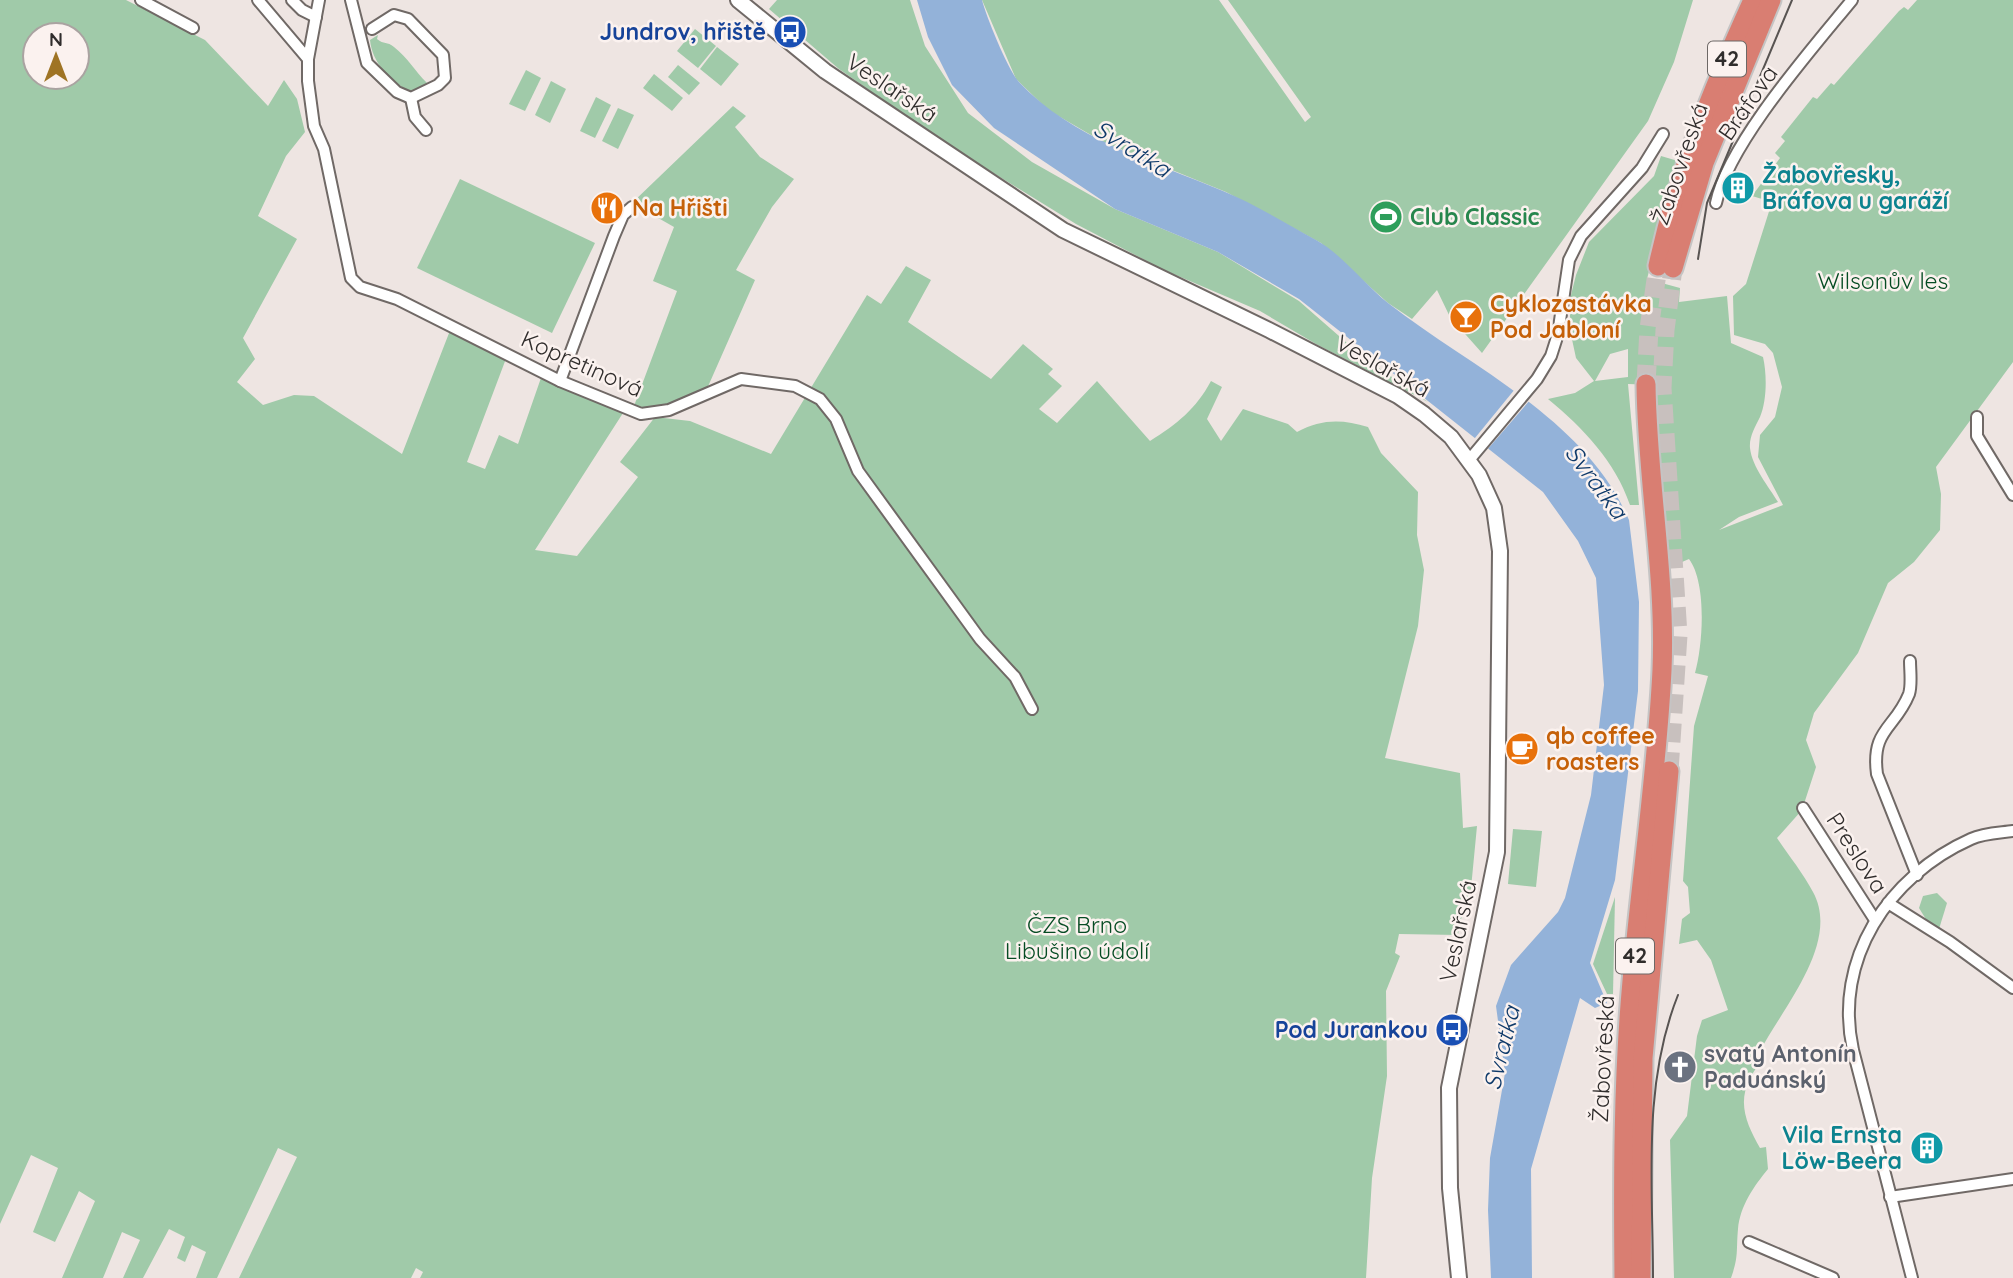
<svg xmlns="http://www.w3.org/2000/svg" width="2013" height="1278" viewBox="0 0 2013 1278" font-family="Quicksand,sans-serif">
	<rect width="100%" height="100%" fill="#eee5e2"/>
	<g fill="#a0caa9" fill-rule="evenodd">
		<path d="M0,0H126L205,40L268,106L284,80L297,99L305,132L286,156L258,216L297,239L243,338L255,359L237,382L263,405L294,395L314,396L402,454L451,328L507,356L467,462L485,469L499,435L518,444L542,375L607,401L623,413L535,550L577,556L638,477L620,462L655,417L690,421L771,454L867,295L881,304L906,266L931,280L908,322L991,379L1023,344L1053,369L1048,374L1062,386L1039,409L1057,423L1097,381L1150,441C1177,424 1196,409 1211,381L1222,387L1207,419L1221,441L1243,409L1288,424L1297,432C1321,419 1342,419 1368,427L1381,453L1418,492L1417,535L1424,570L1418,626L1385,758L1460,773L1463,828L1477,826L1469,909L1460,920L1458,935L1399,934L1395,953L1400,956L1386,991L1387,1076L1372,1178L1366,1278H420L423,1272L416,1268L411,1278H239L297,1157L278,1148L217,1278H196L206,1252L192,1245L185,1262L177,1258L185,1237L169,1229L143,1278H123L140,1240L122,1232L103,1278H62L95,1201L79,1191L55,1242L33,1232L58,1168L31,1155L0,1224ZM35,35H77V77H35Z"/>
		<polygon points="777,0 910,0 925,46 968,113 1032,162 1115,209 1218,252 1299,301 1363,357 1428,402 1316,344 1260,311 1164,270 1076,224 940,140 839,69 769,9"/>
		<polygon points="982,0 1219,0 1305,122 1311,117 1228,0 1693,0 1674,62 1648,121 1482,353 1450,317 1437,290 1412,319 1388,303 1321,243 1226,192 1103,142 1048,110 1016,79"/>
		<path d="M1917,0H2013V362L1936,467L1941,494L1940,530L1914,562L1888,583L1858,653L1814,713L1806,740L1816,767L1802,810L1777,838C1789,856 1803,873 1813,892C1841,943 1782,1008 1759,1053C1760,1066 1756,1067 1750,1078C1737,1104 1747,1125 1760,1148L1766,1147L1768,1169C1754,1186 1740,1206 1738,1229C1736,1250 1739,1256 1731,1278H1674L1670,1140L1687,1116L1697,1036L1702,1020L1728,1010L1711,960L1697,940L1679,944L1682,919L1690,913L1688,887L1683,881L1694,726L1708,676L1695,673C1703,645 1707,583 1689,559L1668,568L1656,417V385L1628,384L1639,505H1630C1615,461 1583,428 1548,399L1575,393L1594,381L1576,358L1570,330V299L1576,275L1589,242L1654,176L1661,156L1678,161L1647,279L1680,288L1679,302L1727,296L1731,343L1763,357C1767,374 1767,401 1760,417C1755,427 1749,437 1750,448C1752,467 1769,487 1778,502L1739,517L1719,530L1783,505L1758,457L1760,435L1775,417L1782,387L1773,353L1765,344L1734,335L1733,296L1746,284L1772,202L1752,196L1780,158L1775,153L1785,141L1781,137L1813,97L1817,99L1831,83L1834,85L1899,11L1904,7L1908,10ZM1628,349V377L1595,381L1610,354Z"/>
		<polygon points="695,29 716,46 698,68 677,51"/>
		<path d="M378,35L377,39C384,45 387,41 394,47C408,58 414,70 427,83L418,91H409C389,80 372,62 370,40Z"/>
		<polygon points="717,47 739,64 721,86 700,69"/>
		<polygon points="678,65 700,83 689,95 668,77"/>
		<polygon points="526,70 541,78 525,111 509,104"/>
		<polygon points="654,74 683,98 672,111 643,88"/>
		<polygon points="551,81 566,89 550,123 535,115"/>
		<polygon points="596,97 611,105 595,138 580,131"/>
		<path d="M733,106L746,116L735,127L760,157L794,179L772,207L736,270L755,280L706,391C683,402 660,415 634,406L677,291L653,281L674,227L632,203Z"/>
		<polygon points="618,108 634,115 618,149 602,141"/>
		<polygon points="460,179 595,243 552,333 417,268"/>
		<polygon points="1513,829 1542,831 1536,887 1508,884"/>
		<polygon points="1937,893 1947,903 1939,929 1927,921 1919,908 1923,896"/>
		<polygon points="1615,897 1613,994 1607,994 1593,964"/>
	</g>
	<path fill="#93b2d9" d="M917,0H982C986,16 1008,70 1019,82C1072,139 1152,161 1223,191C1255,204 1286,224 1316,240C1343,255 1364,284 1388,303C1471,368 1585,418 1629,520L1639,602L1638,691L1615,880L1590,963L1607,1003L1595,1008L1580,998L1531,1169L1532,1278H1491L1488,1210L1490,1158L1505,1073L1496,1006L1511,965L1558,912L1565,898L1591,795L1604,685L1596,578L1578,541L1543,492L1299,299L1218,252L1115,209L994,128L952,85L928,37Z"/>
	<polygon fill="#eee5e2" points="1515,389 1530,400 1486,451 1474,441 1475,438"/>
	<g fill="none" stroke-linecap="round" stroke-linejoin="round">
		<g stroke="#c8c0be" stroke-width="19" stroke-dasharray="19 10" stroke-linecap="butt">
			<polyline points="1646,384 1649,329 1658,266"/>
			<polyline points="1669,771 1678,635 1662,388 1665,330 1673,268"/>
		</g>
		<defs>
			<g id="street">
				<polyline points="141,0 193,28"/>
				<polyline points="258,0 308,59"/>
				<polyline points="292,0 302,10 316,17"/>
				<polyline points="319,0 308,59 308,81 314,126 324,149 351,278 360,287 397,299 560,381 641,414 669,410 741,379 795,386 820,399 836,419 858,471 980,639 1015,677 1032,709"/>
				<polyline points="351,0 367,63 397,92 411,98 438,85 445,78 443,55 408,19 394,15 372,29"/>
				<polyline points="411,98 415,117 426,130"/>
				<path d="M1716,203C1728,144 1812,49 1852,0"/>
				<polyline points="560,381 614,236 623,215 632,207"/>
				<polyline points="1977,417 1977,436 2013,495"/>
				<polyline points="1470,459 1537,379 1551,356 1558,334 1569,260 1581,236 1642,168 1663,134"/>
				<path d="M1910,661C1910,671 1912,685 1909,694C1895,729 1871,729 1877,774L1917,875"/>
				<polyline points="1803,808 1875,920"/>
				<polyline points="1888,903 1950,942 2013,988"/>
				<polyline points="1890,1197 2013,1179"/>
				<polyline points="1749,1242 1833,1278"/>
				<path d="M1912,1278L1853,1050C1833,960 1888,876 1971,839C1984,833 1999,833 2013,831"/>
			</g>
			<polyline id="secondary" points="738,0 825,71 1063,230 1269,330 1398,396 1424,414 1451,437 1479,475 1494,508 1500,551 1497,852 1449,1088 1450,1188 1459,1278"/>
			<g id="highway">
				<path d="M1658,266C1678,173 1714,86 1753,0"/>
				<polyline points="1673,268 1704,163 1771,0"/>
				<path d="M1624,1278C1623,1179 1623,1080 1632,981C1641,878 1657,774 1662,670C1666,574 1647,480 1646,384"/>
				<polyline points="1641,1278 1643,1058 1669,771"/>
			</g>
		</defs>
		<use href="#street" stroke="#706966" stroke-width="14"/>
		<use href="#secondary" stroke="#706966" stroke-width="18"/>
		<use href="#highway" stroke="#c5c4c4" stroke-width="23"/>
		<use href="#street" stroke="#fff" stroke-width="10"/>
		<use href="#secondary" stroke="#fff" stroke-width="14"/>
		<use href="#highway" stroke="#d97e72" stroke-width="19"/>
		<g stroke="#585452" stroke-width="2">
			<polyline points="1698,259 1707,203 1792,0"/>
			<path d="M1653,1278C1653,1183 1642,1085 1678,995"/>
		</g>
	</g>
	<defs>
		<symbol id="bus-disc" viewBox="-11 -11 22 22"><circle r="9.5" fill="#1a4fb4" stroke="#fbf2ef"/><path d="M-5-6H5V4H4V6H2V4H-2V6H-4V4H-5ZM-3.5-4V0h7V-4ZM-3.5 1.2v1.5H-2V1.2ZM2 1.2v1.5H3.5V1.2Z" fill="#fff"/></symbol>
		<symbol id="building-disc" viewBox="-11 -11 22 22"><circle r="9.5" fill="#0f9aa8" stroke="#fbf2ef"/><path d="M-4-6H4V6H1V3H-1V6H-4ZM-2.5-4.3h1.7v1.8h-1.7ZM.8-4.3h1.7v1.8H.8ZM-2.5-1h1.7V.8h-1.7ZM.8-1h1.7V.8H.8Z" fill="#fff"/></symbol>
		<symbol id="restaurant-disc" viewBox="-11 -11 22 22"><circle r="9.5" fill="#e8710a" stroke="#fbf2ef"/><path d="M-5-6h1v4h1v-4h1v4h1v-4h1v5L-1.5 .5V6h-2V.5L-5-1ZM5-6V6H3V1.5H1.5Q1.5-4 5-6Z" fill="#fff"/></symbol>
		<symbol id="stadium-disc" viewBox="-11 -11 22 22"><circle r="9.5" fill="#2e9e5b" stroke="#fbf2ef"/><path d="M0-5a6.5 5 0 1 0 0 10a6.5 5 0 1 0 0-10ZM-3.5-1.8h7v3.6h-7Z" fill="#fff"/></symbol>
		<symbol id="bar-disc" viewBox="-11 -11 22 22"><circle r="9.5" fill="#e8710a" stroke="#fbf2ef"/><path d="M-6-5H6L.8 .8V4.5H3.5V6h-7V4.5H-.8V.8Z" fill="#fff"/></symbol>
		<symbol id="cafe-disc" viewBox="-11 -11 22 22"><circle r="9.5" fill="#e8710a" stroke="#fbf2ef"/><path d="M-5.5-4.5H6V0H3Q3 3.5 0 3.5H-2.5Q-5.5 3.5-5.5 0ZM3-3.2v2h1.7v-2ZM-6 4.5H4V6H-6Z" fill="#fff"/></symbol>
		<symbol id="church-disc" viewBox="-11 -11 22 22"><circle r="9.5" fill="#6b7280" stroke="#fbf2ef"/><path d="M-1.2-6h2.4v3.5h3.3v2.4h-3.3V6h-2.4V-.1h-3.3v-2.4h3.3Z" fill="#fff"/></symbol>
	</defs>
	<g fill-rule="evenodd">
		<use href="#bus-disc" x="771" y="13" width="38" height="38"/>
		<use href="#building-disc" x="1719" y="169" width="38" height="38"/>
		<use href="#restaurant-disc" x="588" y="189" width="38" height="38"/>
		<use href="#stadium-disc" x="1367" y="198" width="38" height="38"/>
		<use href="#bar-disc" x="1447" y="298" width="38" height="38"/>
		<use href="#cafe-disc" x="1503" y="730" width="38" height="38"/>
		<use href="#bus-disc" x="1433" y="1011" width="38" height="38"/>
		<use href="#church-disc" x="1661" y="1048" width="38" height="38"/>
		<use href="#building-disc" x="1908" y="1129" width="38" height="38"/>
	</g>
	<g text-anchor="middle" stroke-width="5" stroke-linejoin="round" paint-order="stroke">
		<g fill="#fbf2ef" stroke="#6d6866" stroke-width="2">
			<rect x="1708" y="41.5" width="38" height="35" rx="5"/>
			<rect x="1616" y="938.5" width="38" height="35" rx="5"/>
		</g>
		<g font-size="21" font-weight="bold" fill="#302d2c">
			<text x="1727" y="66">42</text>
			<text x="1635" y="963">42</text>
		</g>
		<g font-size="23" font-weight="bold" fill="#164399" stroke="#fbf2ef" text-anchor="end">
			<text x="766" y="40">Jundrov, hřiště</text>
			<text x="1428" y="1038">Pod Jurankou</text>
		</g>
		<g font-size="23" fill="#302d2c" stroke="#fbf2ef">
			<text transform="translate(892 88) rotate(34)" y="8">Veslařská</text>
			<text transform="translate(1748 103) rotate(-55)" y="8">Bráfova</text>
			<text transform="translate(1680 164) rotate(-71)" y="8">Žabovřeská</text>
			<text transform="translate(582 364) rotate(24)" y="8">Kopretinová</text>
			<text transform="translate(1383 366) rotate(29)" y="8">Veslařská</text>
			<text transform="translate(1857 853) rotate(57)" y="8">Preslova</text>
			<text transform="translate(1458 931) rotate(-78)" y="8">Veslařská</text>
			<text transform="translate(1603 1059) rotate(-87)" y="8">Žabovřeská</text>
		</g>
		<g font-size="23" font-weight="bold" fill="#0d838f" stroke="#fbf2ef" text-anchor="start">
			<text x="1762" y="183">Žabovřesky,<tspan x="1762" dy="26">Bráfova u garáží</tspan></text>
			<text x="1902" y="1143" text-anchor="end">Vila Ernsta<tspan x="1902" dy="26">Löw-Beera</tspan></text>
		</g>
		<g font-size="23" font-weight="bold" fill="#c56008" stroke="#fbf2ef" text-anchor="start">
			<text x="632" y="216">Na Hřišti</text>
			<text x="1490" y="312">Cyklozastávka<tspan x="1490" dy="26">Pod Jabloní</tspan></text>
			<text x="1546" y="744">qb coffee<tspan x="1546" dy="26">roasters</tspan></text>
		</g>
		<g font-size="23" font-weight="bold" fill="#27864d" stroke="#fbf2ef" text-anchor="start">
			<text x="1410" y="225">Club Classic</text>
		</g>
		<g font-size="23" fill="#064c23" stroke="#fbf2ef">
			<text x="1883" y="289">Wilsonův les</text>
			<text x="1077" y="933">ČZS Brno<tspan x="1077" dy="26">Libušino údolí</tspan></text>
		</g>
		<g font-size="23" font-weight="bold" fill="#5b616d" stroke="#fbf2ef" text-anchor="start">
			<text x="1704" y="1062">svatý Antonín<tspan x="1704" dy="26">Paduánský</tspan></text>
		</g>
		<g font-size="24" font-style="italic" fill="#0f3a6a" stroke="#fbf2ef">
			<text transform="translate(1132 149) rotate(32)" y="8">Svratka</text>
			<text transform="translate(1596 482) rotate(53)" y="8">Svratka</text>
			<text transform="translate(1502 1048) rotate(-76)" y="8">Svratka</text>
		</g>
	</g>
	<g transform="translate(56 56)"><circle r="33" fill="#fbf2ef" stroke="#aaa3a1" stroke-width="2"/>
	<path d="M0-5L12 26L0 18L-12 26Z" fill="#9f7424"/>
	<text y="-10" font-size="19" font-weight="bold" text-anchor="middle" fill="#302d2c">N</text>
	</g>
</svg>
